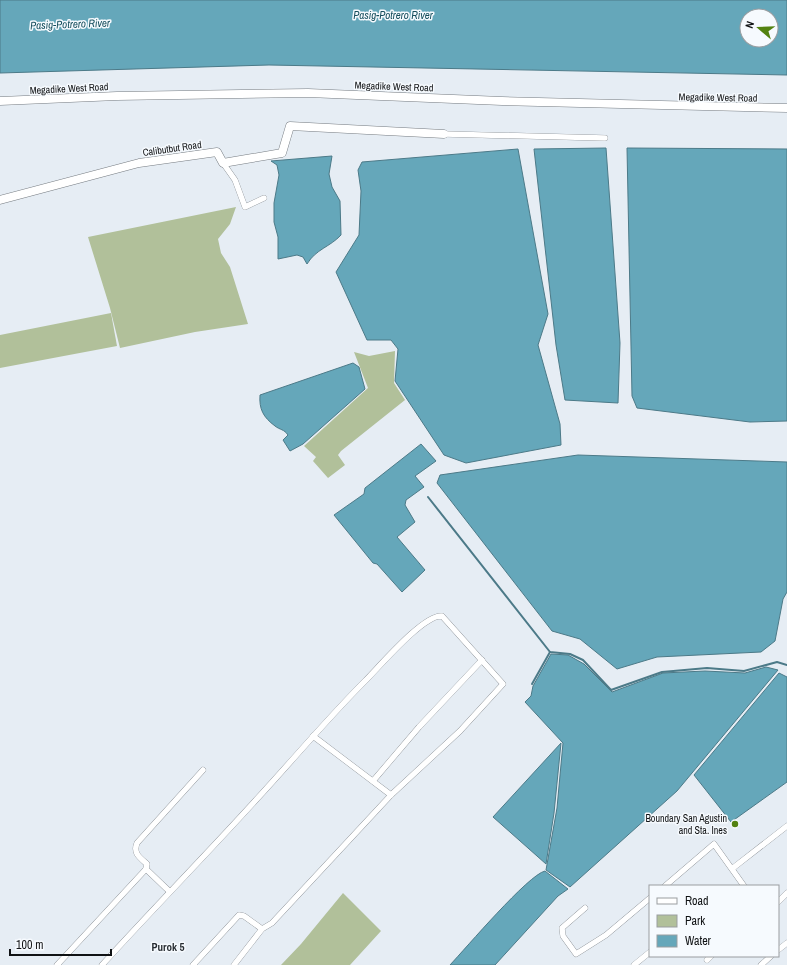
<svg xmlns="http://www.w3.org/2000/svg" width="787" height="965" viewBox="0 0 787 965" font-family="'Archivo Narrow',sans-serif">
	<rect width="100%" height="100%" fill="#e6edf4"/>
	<g fill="#b1c09a">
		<polygon points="236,207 230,224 218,239 221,253 230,267 248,324 195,332 120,348 110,308 88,237"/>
		<polygon points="111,313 117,346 0,368 0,335"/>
		<polygon points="395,351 394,383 405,400 341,451 338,455 345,465 328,478 313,461 316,457 304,446 368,388 354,352 369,356"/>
		<polygon points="343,893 381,931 350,965 281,965 301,944"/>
	</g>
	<g fill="#65a7ba" stroke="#4c7a88" fill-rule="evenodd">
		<path d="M0,0H787V75L269,65L0,73ZM747,16H771V40H747Z"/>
		<polygon points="606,148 620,343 618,403 565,400 556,345 534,149"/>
		<polygon points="627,148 787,149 787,421 750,422 637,408 632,396"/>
		<polygon points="518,149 548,314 538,345 560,424 561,445 466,463 444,455 395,381 398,349 391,340 367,340 336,272 359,235 361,191 358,170 362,162"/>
		<path d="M332,156L329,174L332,187L340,201L341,235C330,247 316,249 307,264L303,257L297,255L278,259V237L274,222V203L279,175L277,165L271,161Z"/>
		<path d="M353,363L359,367L365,389L303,444L290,451L283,440L288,435C284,429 280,430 275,426C263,417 259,409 260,395Z"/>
		<polygon points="421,444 436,461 415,476 424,487 406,500 405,505 415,522 397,537 425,570 402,592 377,564 373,563 334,515 364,494 365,488"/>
		<polygon points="578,455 787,462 787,592 783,599 775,641 761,652 657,657 617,669 580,639 552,631 437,483 440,475"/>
		<polygon points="551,654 568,655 584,664 612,692 663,673 705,671 745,673 766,667 778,670 677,791 570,887 546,870 557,808 563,743 525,702 531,696 533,686"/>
		<polygon points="779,673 787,677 787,782 731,822 694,775"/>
		<polygon points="561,743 554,813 546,864 493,817"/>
		<path d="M545,871L568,889L558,896L495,965H450C466,948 528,875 545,871Z"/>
	</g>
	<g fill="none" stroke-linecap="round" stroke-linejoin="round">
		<g stroke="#4c7a88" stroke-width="2">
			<polyline points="428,497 550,652 570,654 583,660 611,690 662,672 707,668 744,671 777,662 787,665"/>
			<polyline points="532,684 550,652"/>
		</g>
		<defs>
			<g id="street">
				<polyline points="444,134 605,138"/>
				<polyline points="223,163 235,180 245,207 264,198"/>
				<polyline points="313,736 391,795"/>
				<polyline points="373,781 419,727 482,660"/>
				<polyline points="733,868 787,826"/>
				<polyline points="146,869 169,891"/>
				<polyline points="665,886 714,844 744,886"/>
				<polyline points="778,902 787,893"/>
				<polyline points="585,908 562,928 563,936 576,954 606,935 650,898"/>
				<polyline points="778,950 787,943"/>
				<polyline points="707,960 711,956"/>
				<path d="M57,965L146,869L147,864C139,857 133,853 137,843L203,770"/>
				<path d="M102,965C152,910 204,857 255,801C292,761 327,719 365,681C380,666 424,614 442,616L503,684L460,731L391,795L272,923L262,929L234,965"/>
				<polyline points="193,965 239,915 244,916 262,929"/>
				<polyline points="634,965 650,952"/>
				<polyline points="761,965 771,956"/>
			</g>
			<g id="secondary">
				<polyline points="0,101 117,96 308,93 502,101 787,108"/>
				<polyline points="0,200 139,163 217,152 223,163 282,153 290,126 444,134"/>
			</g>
		</defs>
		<use href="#street" stroke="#757b81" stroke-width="6"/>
		<use href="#secondary" stroke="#757b81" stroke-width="9"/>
		<use href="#street" stroke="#fff" stroke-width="5.5"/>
		<use href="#secondary" stroke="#fff" stroke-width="8"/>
	</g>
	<circle fill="#538211" stroke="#f6fafe" stroke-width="1.5" cx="735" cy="824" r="4"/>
	<g text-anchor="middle" stroke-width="3" stroke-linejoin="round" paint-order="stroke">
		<g font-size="10" fill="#101214" stroke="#f6fafe">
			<text transform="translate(394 86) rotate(2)" y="4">Megadike West Road</text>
			<text transform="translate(69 88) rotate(-3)" y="4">Megadike West Road</text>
			<text transform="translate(718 97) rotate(1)" y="4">Megadike West Road</text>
			<text transform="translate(172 148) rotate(-8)" y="4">Calibutbut Road</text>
		</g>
		<g font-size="10" fill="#101214" stroke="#f6fafe" text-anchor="end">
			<text x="727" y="822">Boundary San Agustin<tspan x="727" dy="12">and Sta. Ines</tspan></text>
		</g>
		<g font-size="11" font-style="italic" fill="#164e5d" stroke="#f6fafe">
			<text x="393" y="19">Pasig-Potrero River</text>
			<text transform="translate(70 24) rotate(-2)" y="4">Pasig-Potrero River</text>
		</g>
		<g font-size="11" font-weight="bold" fill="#282d32" stroke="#f6fafe">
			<text x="168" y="951">Purok 5</text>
		</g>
	</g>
	<rect x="649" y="885" width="130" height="72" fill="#f6fafe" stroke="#9a9da0"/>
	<rect x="657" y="898" width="20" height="6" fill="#ffffff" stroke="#9a9da0"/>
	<text x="685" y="905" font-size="12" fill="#101214">Road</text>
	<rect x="657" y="915" width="20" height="12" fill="#b1c09a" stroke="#9a9da0"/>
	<text x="685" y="925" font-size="12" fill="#101214">Park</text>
	<rect x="657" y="935" width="20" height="12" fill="#65a7ba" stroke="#9a9da0"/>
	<text x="685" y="945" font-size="12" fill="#101214">Water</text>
	<g transform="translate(759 28) rotate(289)"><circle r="19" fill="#f6fafe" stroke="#9a9da0"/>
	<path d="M0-3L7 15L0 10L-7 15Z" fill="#538211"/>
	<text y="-6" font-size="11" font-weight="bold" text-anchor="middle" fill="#101214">N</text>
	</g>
	<path d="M10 949v6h101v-6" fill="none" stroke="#101214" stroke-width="2"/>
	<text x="16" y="949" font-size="12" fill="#101214" stroke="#f6fafe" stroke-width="3" paint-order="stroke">100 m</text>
</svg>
